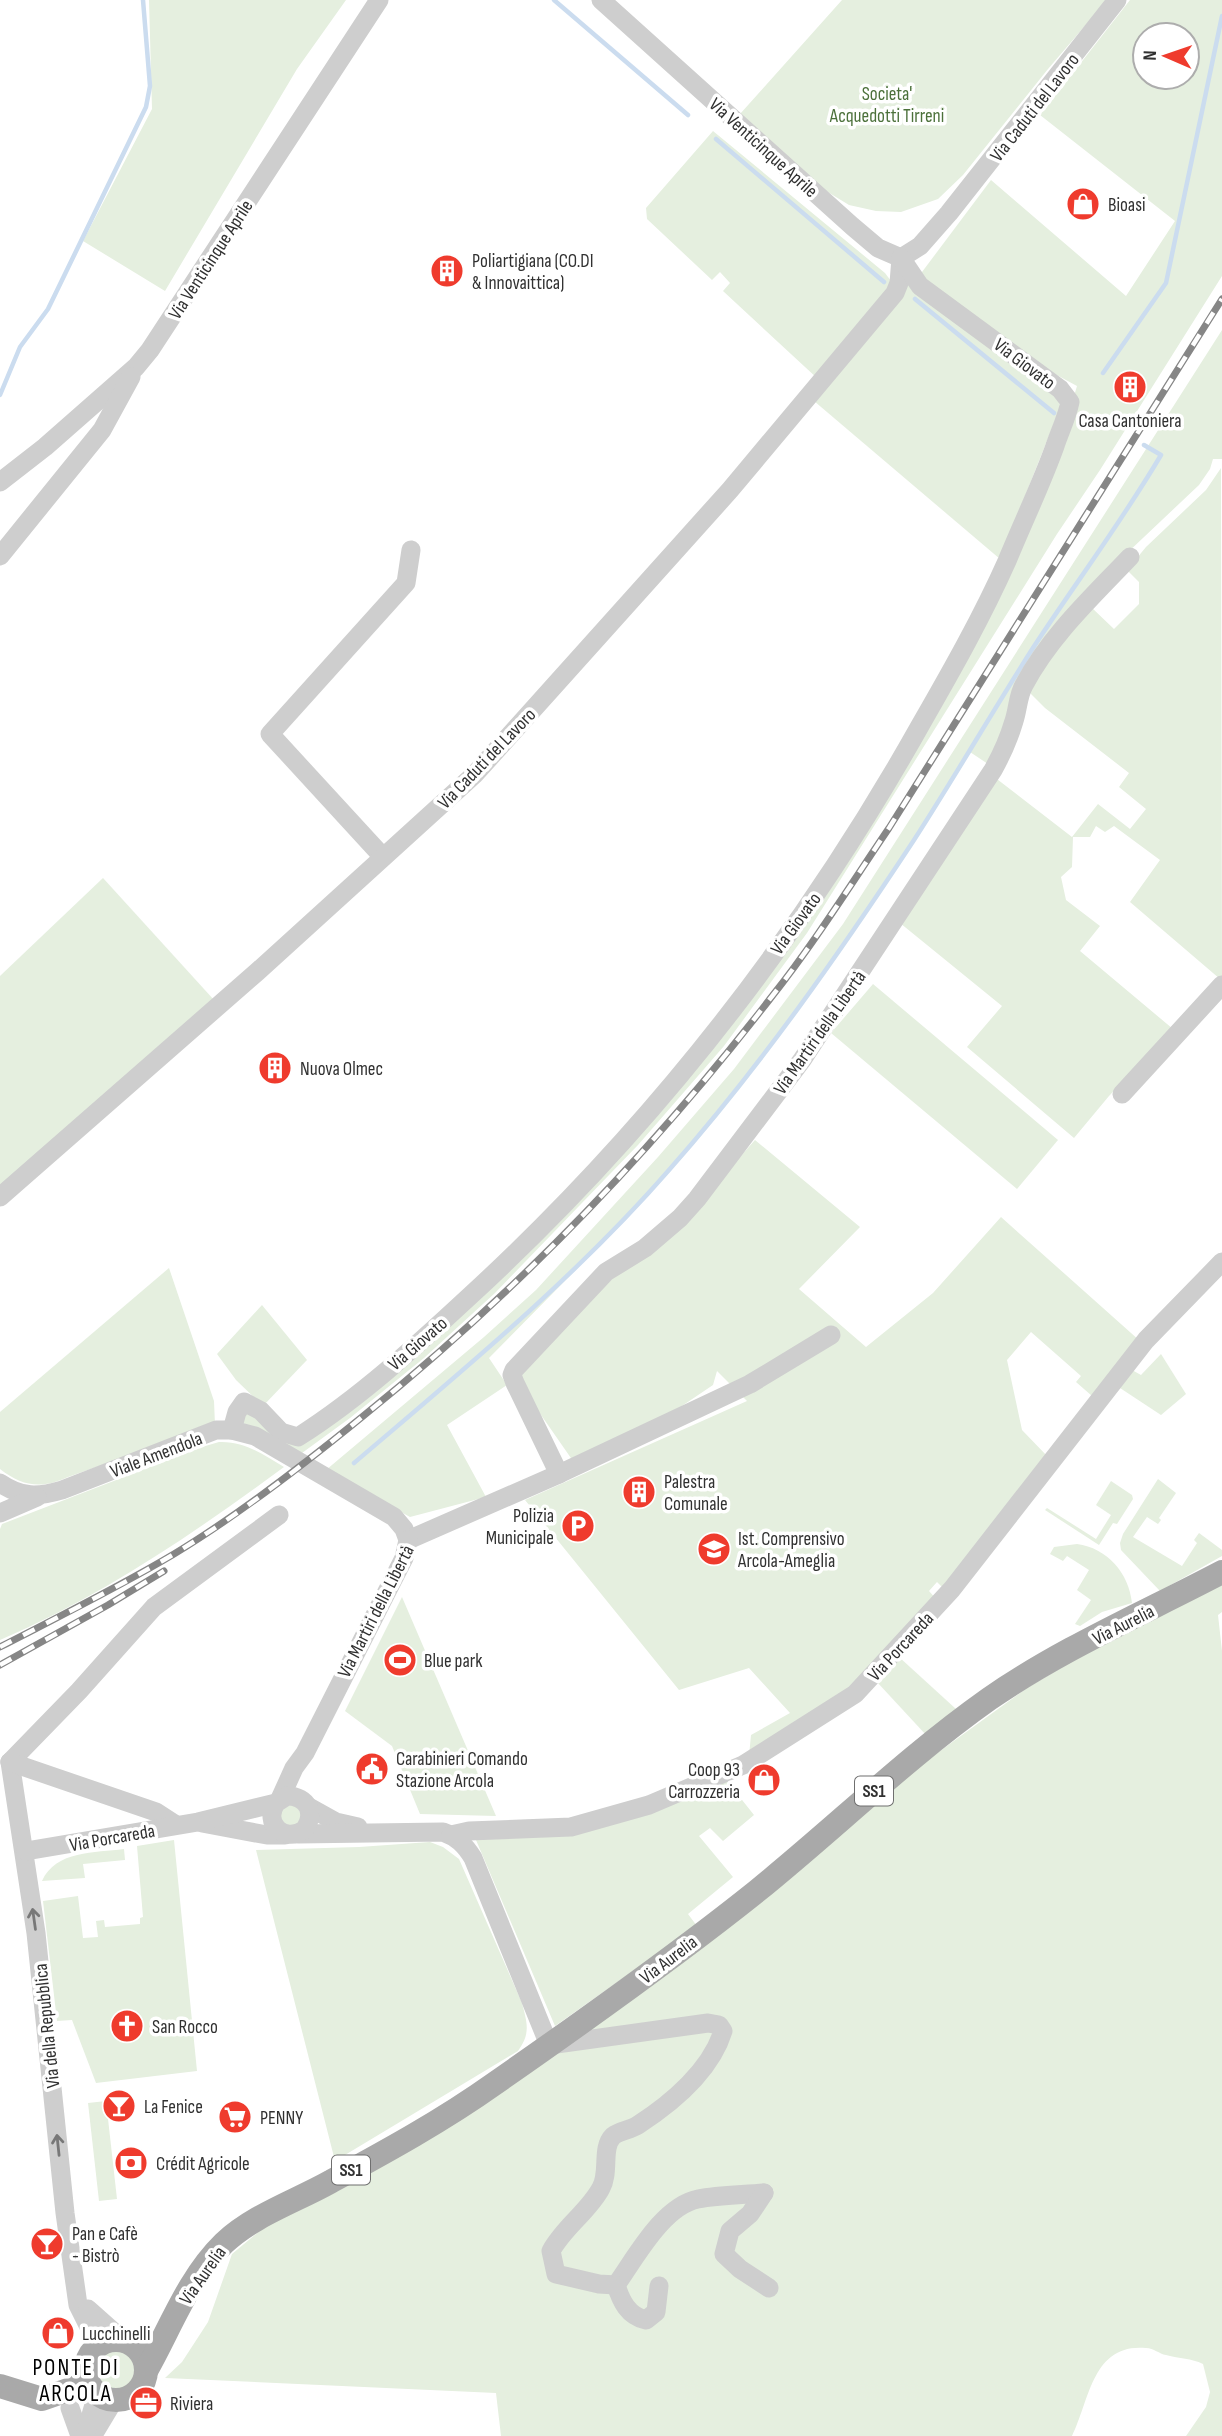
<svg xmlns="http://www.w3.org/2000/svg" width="1222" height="2436" viewBox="0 0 1222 2436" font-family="'Sofia Sans Condensed',sans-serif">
	<rect width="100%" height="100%" fill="#fff"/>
	<g fill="#e5efdf" fill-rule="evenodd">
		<polygon points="149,0 346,0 297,69 165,291 83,241 152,109"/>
		<polygon points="842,0 1107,0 1048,69 963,175 938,199 901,212 876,211 849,205 818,186 740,114"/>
		<path d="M1130,0H1222V276L1100,470L1057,534L807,933L724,1046L638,1145L495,1293L424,1358L350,1418L302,1453L243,1423V1411L298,1440L587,1188L885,796L1054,463L1077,386L1029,360L919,276L991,180L1126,296L1175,221L1040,115ZM1145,35H1187V77H1145Z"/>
		<polygon points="713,131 885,273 891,281 891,291 818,379 723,291 730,283 720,272 712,280 647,219 646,208"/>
		<polygon points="908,284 1059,395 1060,408 1000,559 814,401"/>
		<polygon points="1222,330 1222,459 1213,459 1210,469 1199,485 1125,555 1036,654 991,766 970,752 913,841 793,1017 669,1170 616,1227 617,1228 489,1358 507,1385 447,1425 486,1497 410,1517 326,1470 484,1337 536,1290 658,1157 734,1069 843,924"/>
		<polygon points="1221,468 1222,977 1220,979 1130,902 1160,860 1114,826 1105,832 1096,826 1090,837 1073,837 1072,867 1061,877 1066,900 1100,926 1080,951 1173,1029 1109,1096 1074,1138 967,1047 1002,1006 900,923 993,776 1072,837 1098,804 1130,829 1146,809 1119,787 1129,773 1045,708 1026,689 1091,607 1114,629 1139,604 1139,582 1127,570 1146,547 1206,490"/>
		<polygon points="103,878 214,1000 0,1186 0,976"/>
		<polygon points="873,984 1058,1140 1017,1189 831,1033"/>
		<polygon points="755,1140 860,1227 799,1289 866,1347 933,1293 1001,1217 1140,1341 1092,1396 1076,1382 1081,1376 1031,1332 1007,1360 1022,1430 1049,1458 945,1590 937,1582 929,1591 937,1600 852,1692 749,1756 751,1735 790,1713 749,1668 679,1690 525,1500 747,1401 717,1371 713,1385 673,1412 573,1461 516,1379 567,1316 685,1219"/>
		<path d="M169,1268L214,1401L215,1425L68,1477C42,1489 23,1487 0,1469V1412Z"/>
		<polygon points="262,1305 307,1360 263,1406 236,1380 217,1354"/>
		<polygon points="1161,1354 1186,1394 1161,1415 1120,1388 1132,1370 1141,1375"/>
		<path d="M219,1442C245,1441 262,1454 284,1467C193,1534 104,1595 0,1640V1529L2,1524L202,1447Z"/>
		<polygon points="1158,1479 1176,1493 1159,1518 1161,1520 1158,1524 1147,1517 1133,1537 1182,1566 1197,1543 1194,1540 1199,1533 1222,1550 1222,1556 1160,1591 1121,1550 1120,1543 1123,1534"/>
		<polygon points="1111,1481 1132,1495 1133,1499 1117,1524 1113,1523 1099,1545 1045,1510 1047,1508 1096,1539 1111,1515 1096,1505"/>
		<path d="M1077,1544C1107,1548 1129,1573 1132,1603L1102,1612L1080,1626L1075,1624L1091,1600L1077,1590L1089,1570L1067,1556L1063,1561L1050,1554L1054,1547Z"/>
		<path d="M1222,1584V1612L1218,1615L1222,1651V2436H1186L1206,2407L1210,2392L1203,2364C1191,2358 1180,2359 1166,2355C1159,2354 1154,2348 1146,2348C1092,2343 1090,2400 1072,2436H501L496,2393L165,2378L182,2362L208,2322L232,2254L280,2214L341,2185L1027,1688L1098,1646Z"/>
		<polygon points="402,1597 496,1816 420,1814 392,1746 345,1711"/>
		<polygon points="899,1657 956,1709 927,1736 877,1682"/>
		<polygon points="727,1781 754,1815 723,1841 710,1828 699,1836 733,1877 688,1914 697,1926 555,2026 476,1840"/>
		<polygon points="296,1803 303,1819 293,1827 281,1822 280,1809"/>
		<polygon points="174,1840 197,2071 96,2083 72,2020 57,2021 43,1901 78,1896 83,1938 98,1937 96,1921 104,1920 105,1927 140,1924 140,1918 143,1917 137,1846"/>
		<path d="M430,1842L443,1847L459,1859L522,2003C527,2023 531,2033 518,2051L335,2161L256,1850L359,1847Z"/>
		<path d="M124,1849L125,1860L83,1864L85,1878L42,1881C56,1850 95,1853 124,1849Z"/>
		<polygon points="106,2101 117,2199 99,2201 88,2103"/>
		<circle cx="116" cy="2370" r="29"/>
	</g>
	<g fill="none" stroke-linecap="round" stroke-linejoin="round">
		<g stroke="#cbdcef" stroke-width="4.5">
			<polyline points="554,0 688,115"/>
			<polyline points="716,139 884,282"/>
			<polyline points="915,299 1054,413"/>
			<polyline points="1103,373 1166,283 1222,16"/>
			<polyline points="0,395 20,347 48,309 146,107 150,86 143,0"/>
			<polyline points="1091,422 1092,416"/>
			<path d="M354,1463C463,1370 575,1278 669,1170C760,1067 839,954 914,840C954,778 991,714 1031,651C1074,585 1121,523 1161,455L1144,445"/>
		</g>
		<g stroke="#cecece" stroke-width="19">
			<polyline points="601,0 852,226 878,248 901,258"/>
			<polyline points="901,258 920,246 949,213 1117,0"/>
			<polyline points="0,482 45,447 136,367 150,350 379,0"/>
			<polyline points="0,556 102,430 131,377"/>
			<polyline points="383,857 270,734 406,583 411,550"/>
			<polyline points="1122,1094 1222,985"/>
			<polyline points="0,1197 257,972 475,774 730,490 895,293 899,283 901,258"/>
			<path d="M232,1430L237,1412L244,1402L261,1411L281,1432L298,1437C361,1397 416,1346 471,1295C650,1130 802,936 921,724C952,670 982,617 1007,561C1023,522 1041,485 1055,446C1060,431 1067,417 1070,402L1060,389L920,286L901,258"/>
			<polyline points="559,1474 750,1384 831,1335"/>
			<path d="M0,1483C22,1498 38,1497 62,1490L216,1430H232L255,1436L394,1517L404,1529L408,1540"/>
			<polyline points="0,1513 37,1497"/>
			<path d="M408,1540L559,1474L515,1383L512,1375L514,1370L606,1272L645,1248L680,1218L697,1199L802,1060L993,770C1002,754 1009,738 1014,721C1018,709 1018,695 1024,685C1050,636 1092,597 1130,557"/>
			<polyline points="10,1762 36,1933 65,2213 78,2305 98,2345"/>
			<polyline points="10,1762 79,1691 154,1607 279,1515"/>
			<polyline points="10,1762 156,1812 176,1825"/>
			<polyline points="280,1799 294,1768 305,1753 404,1558 408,1540"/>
			<polyline points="309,1807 336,1822 358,1827"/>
			<polyline points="202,1823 267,1835 285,1835"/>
			<path d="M298,1834L443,1832C457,1837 465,1845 473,1858L549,2045L708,2023L719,2025L723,2031C711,2070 672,2103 638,2125C630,2130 619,2131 613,2136C601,2148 610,2172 601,2188C589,2211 564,2227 551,2251L556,2274L599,2284L616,2285C636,2257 663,2206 698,2199C719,2195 742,2195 764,2193"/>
			<polyline points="451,1835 469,1831 571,1827 649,1805 743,1765 855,1694 952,1589 1146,1340 1222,1262"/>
			<path d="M26,1851L198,1822L276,1803L287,1796C308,1796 316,1814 304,1830C284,1843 263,1824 276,1803"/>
			<polyline points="764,2193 750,2214 730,2231 724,2254 740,2269 769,2288"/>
			<path d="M616,2285C621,2301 628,2316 646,2320L656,2312L659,2286"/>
			<polyline points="88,2309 124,2341"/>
			<polyline points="70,2408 80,2436"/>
			<polyline points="93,2435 114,2400"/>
			<polyline points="85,2436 97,2394"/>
		</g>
		<g stroke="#a9a9a9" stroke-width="24">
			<circle cx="116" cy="2370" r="30"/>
			<path d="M146,2371C170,2329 188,2278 224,2243C254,2215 294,2202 330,2182C385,2152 442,2121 494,2084C583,2022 672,1959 757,1891C835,1828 907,1757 989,1699C1061,1649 1144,1613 1222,1572"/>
			<polyline points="0,2386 42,2399 88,2383"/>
		</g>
		<defs>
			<g id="rail">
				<path d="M0,1647C58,1617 117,1588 174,1554C240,1514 302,1466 362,1417C517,1292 652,1152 773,995C815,942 851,884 889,828L1222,299"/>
				<polyline points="0,1665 108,1605 164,1571"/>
			</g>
		</defs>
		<use href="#rail" stroke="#868686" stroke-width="7"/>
		<use href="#rail" stroke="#fff" stroke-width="4.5" stroke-dasharray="13" stroke-linecap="butt"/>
	</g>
	<defs><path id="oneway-shaft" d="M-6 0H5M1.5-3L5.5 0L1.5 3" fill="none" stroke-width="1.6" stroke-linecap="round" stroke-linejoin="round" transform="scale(1.75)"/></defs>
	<g stroke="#787878">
		<use href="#oneway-shaft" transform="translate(34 1919) rotate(-98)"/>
		<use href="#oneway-shaft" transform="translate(58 2145) rotate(-96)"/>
	</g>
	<defs>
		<symbol id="shop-disc" viewBox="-11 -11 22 22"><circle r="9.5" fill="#ef3b2d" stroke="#fff"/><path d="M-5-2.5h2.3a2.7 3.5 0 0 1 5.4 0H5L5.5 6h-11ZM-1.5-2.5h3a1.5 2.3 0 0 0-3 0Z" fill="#fff"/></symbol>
		<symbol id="building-disc" viewBox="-11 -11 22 22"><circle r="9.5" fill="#ef3b2d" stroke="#fff"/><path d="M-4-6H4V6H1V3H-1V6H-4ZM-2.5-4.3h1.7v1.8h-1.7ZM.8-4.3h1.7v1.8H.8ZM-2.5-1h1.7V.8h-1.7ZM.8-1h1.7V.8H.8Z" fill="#fff"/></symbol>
		<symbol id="parking-disc" viewBox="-11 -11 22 22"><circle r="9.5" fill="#ef3b2d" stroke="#fff"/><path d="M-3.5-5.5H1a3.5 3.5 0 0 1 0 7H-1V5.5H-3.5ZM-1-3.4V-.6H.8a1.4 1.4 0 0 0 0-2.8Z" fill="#fff"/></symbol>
		<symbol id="school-disc" viewBox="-11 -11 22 22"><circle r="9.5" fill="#ef3b2d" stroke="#fff"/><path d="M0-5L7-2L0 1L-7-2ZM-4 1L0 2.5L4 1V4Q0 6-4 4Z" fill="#fff"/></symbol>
		<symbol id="stadium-disc" viewBox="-11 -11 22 22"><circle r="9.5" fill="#ef3b2d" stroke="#fff"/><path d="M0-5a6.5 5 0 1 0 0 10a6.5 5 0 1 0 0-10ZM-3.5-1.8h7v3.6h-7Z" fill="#fff"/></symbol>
		<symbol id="civic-disc" viewBox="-11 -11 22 22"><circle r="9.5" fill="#ef3b2d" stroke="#fff"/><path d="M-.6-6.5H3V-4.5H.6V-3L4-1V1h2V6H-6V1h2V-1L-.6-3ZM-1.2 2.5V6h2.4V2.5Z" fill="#fff"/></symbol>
		<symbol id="church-disc" viewBox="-11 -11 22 22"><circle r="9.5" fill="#ef3b2d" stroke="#fff"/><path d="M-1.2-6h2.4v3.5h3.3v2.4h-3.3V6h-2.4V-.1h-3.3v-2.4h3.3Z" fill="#fff"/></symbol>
		<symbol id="bar-disc" viewBox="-11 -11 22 22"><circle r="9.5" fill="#ef3b2d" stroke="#fff"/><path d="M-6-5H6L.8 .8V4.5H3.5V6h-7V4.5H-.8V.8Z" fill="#fff"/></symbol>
		<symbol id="supermarket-disc" viewBox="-11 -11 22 22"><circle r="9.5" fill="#ef3b2d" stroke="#fff"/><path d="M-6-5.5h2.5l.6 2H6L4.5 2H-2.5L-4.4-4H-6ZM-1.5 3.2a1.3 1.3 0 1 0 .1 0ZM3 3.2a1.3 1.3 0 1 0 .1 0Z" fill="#fff"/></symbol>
		<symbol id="bank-disc" viewBox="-11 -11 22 22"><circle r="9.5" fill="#ef3b2d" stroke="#fff"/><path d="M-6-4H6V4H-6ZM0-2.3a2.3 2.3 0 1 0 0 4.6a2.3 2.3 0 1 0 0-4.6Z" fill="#fff"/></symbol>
		<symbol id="office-disc" viewBox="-11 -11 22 22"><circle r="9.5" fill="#ef3b2d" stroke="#fff"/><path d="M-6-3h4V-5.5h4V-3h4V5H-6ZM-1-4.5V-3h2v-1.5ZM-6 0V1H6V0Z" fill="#fff"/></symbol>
	</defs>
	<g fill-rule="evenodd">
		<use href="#shop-disc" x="1064" y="185" width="38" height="38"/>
		<use href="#building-disc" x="428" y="252" width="38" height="38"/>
		<use href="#building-disc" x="1111" y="368" width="38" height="38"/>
		<use href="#building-disc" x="256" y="1049" width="38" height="38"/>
		<use href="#building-disc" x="620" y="1473" width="38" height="38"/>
		<use href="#parking-disc" x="559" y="1507" width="38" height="38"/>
		<use href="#school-disc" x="695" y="1530" width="38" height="38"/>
		<use href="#stadium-disc" x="381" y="1641" width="38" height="38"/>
		<use href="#civic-disc" x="353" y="1750" width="38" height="38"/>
		<use href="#shop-disc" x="745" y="1761" width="38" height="38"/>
		<use href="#church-disc" x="108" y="2007" width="38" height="38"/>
		<use href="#bar-disc" x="100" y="2087" width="38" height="38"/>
		<use href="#supermarket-disc" x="216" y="2098" width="38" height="38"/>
		<use href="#bank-disc" x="112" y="2144" width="38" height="38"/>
		<use href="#bar-disc" x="28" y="2225" width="38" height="38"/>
		<use href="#shop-disc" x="39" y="2314" width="38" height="38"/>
		<use href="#office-disc" x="127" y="2384" width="38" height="38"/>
	</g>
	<g text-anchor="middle" stroke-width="7" stroke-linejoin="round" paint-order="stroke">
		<g fill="#fff" stroke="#6f6f6f" stroke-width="2">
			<rect x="855" y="1776.5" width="38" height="29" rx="5"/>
			<rect x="332" y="2155.5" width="38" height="29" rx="5"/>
		</g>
		<g font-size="18" font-weight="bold" fill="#313131">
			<text x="874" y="1797">SS1</text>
			<text x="351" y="2176">SS1</text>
		</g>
		<g font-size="19" fill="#4c713b" stroke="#fff">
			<text x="887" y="100">Societa'<tspan x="887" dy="22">Acquedotti Tirreni</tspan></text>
		</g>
		<g font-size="19" fill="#313131" stroke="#fff">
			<text transform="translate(1034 107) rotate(-52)" y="7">Via Caduti del Lavoro</text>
			<text transform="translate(764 147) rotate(42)" y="7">Via Venticinque Aprile</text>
			<text transform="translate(210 259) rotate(-57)" y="7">Via Venticinque Aprile</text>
			<text transform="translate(1025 363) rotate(37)" y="7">Via Giovato</text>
			<text transform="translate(486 758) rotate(-46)" y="7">Via Caduti del Lavoro</text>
			<text transform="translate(795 923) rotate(-54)" y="7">Via Giovato</text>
			<text transform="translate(819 1032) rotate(-55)" y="7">Via Martiri della Libertà</text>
			<text transform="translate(417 1343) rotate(-41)" y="7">Via Giovato</text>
			<text transform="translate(156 1454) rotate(-21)" y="7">Viale Amendola</text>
			<text transform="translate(375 1611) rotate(-63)" y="7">Via Martiri della Libertà</text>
			<text transform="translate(1123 1624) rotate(-27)" y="7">Via Aurelia</text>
			<text transform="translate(900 1646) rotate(-47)" y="7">Via Porcareda</text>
			<text transform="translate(112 1837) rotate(-10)" y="7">Via Porcareda</text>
			<text transform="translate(668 1959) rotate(-37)" y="7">Via Aurelia</text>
			<text transform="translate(46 2026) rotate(-96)" y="7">Via della Repubblica</text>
			<text transform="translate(202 2275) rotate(-55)" y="7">Via Aurelia</text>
		</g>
		<g font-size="19" fill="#313131" stroke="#fff" text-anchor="start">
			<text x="1108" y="211">Bioasi</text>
			<text x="472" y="267">Poliartigiana (CO.DI<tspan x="472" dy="22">&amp; Innovaittica)</tspan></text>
			<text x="1130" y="427" text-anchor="middle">Casa Cantoniera</text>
			<text x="300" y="1075">Nuova Olmec</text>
			<text x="664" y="1488">Palestra<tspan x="664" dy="22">Comunale</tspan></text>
			<text x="554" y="1522" text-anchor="end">Polizia<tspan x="554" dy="22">Municipale</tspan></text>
			<text x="738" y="1545">Ist. Comprensivo<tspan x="738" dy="22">Arcola-Ameglia</tspan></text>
			<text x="424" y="1667">Blue park</text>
			<text x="396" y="1765">Carabinieri Comando<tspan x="396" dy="22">Stazione Arcola</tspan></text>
			<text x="740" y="1776" text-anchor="end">Coop 93<tspan x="740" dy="22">Carrozzeria</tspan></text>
			<text x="152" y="2033">San Rocco</text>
			<text x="144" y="2113">La Fenice</text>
			<text x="260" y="2124">PENNY</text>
			<text x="156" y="2170">Crédit Agricole</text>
			<text x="72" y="2240">Pan e Cafè<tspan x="72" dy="22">- Bistrò</tspan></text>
			<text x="82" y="2340">Lucchinelli</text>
			<text x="170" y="2410">Riviera</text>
		</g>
		<g font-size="23" letter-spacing="2" fill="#000" stroke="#fff">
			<text x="76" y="2375">PONTE DI<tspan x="76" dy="26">ARCOLA</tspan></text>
		</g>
	</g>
	<g transform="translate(1166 56) rotate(272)"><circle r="33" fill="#ffffff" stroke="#adadad" stroke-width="2"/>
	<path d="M0-5L12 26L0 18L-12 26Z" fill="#ef3b2d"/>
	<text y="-10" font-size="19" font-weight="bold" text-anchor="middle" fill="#313131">N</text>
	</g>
</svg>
